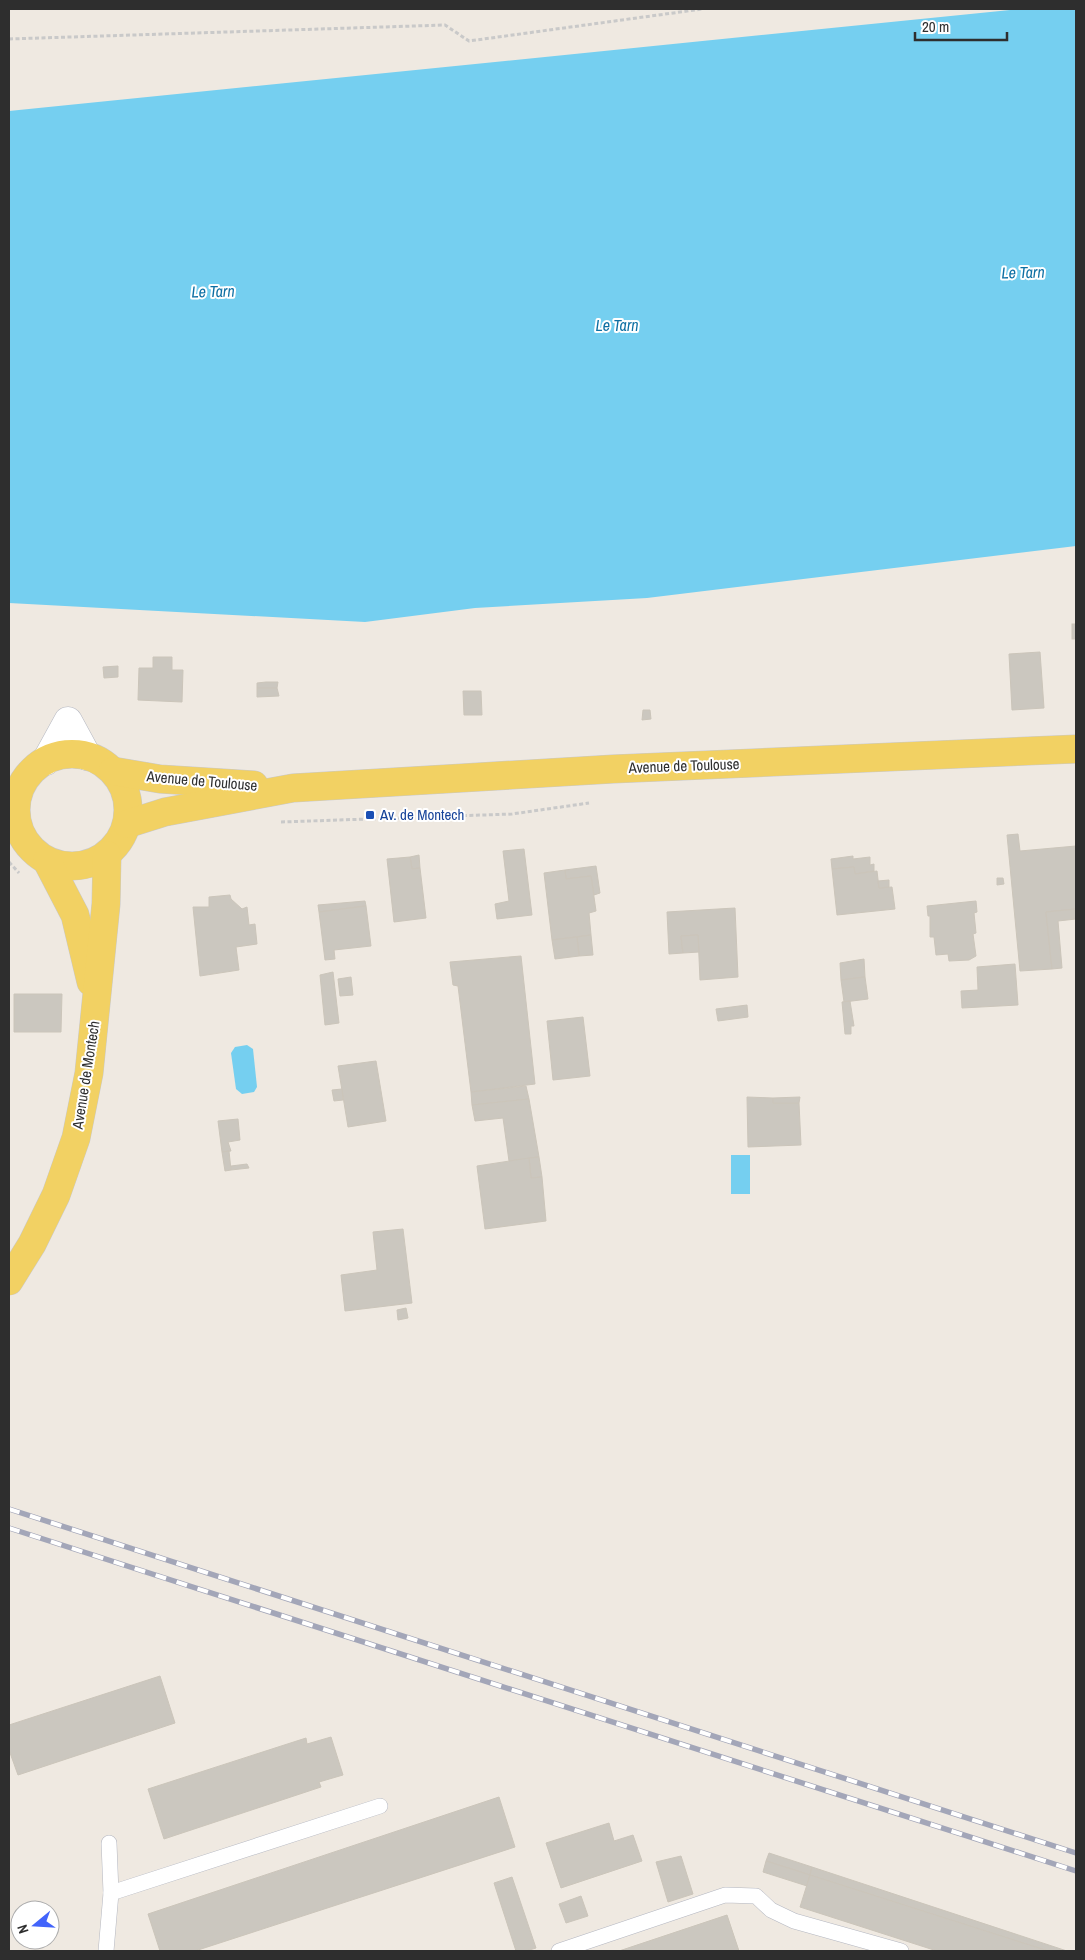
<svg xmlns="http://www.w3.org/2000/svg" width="1085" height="1960" viewBox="0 0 1085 1960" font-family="'Archivo Narrow',sans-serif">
	<rect width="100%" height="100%" fill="#efe9e1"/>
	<g fill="#75cff0">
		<polygon points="1010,10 1076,10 1076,546 647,598 475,608 365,622 9,603 9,111"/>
		<polygon points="247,1045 253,1049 257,1087 254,1092 242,1094 236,1089 231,1053 235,1047"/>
		<rect x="731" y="1155" width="19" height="39"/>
	</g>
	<g fill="#cbc7bf" stroke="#cbc5ba">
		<rect x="1072" y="624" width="4" height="15"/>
		<polygon points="1040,652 1044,708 1012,710 1009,654"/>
		<polygon points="153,657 172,657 172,670 183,670 182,702 138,700 139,668 153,668"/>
		<polygon points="118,666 118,677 104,678 103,667"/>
		<polygon points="266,682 278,682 277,688 257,688 257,683"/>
		<polygon points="257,688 277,688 279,696 257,697"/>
		<polygon points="463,691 481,691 482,715 464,715"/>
		<polygon points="643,710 650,710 651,719 642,720"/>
		<polygon points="1018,834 1020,851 1076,846 1076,909 1046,912 1052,969 1020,971 1007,835"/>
		<polygon points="524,849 532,915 497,919 495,904 509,901 503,851"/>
		<polygon points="419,855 420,868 412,869 410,857"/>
		<polygon points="853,856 853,859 870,857 870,865 874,864 874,871 855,874 854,867 832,869 831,859"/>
		<polygon points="410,857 412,869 420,868 426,918 394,922 387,859"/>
		<polygon points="596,866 600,893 594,895 591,876 566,879 565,870"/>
		<polygon points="854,867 855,874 877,871 879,888 892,887 895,909 837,915 832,869"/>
		<polygon points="565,870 566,879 591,876 596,911 589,913 591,935 552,940 544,873"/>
		<polygon points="997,878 1003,878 1004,884 997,885"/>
		<polygon points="889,880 889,887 879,888 878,881"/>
		<polygon points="230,895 231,899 242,909 247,907 249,925 255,924 257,944 236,947 239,970 200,976 193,907 209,907 209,897"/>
		<polygon points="365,901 366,906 319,912 318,905"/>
		<polygon points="976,901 977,912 974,913 976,933 973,934 976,956 969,960 949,961 948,954 936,955 934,937 930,937 930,916 928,916 927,906"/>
		<polygon points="366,906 371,946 334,950 335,959 325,960 319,912"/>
		<polygon points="735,908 738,977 700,980 698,935 681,936 683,953 669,954 667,912"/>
		<polygon points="1076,909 1076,919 1058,921 1062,968 1052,969 1046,912"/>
		<polygon points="591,935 593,955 579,956 577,937"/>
		<polygon points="698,935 699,952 683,953 681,936"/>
		<polygon points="577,937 579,956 555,959 552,940"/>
		<polygon points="521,956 535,1084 471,1092 458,986 453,985 450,962"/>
		<polygon points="864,959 865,977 841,980 840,963"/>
		<polygon points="1015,964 1018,1005 962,1008 961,991 978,990 977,967"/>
		<polygon points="333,972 339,1023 325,1025 320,975"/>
		<polygon points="351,977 353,995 340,996 338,979"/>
		<polygon points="865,977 868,999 844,1002 841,980"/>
		<polygon points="14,994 62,994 61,1032 14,1032"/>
		<polygon points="850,1001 854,1026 851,1026 851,1034 845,1034 842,1002"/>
		<polygon points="747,1005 748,1017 718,1021 716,1009"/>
		<polygon points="583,1017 590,1076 553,1080 547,1021"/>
		<polygon points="376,1061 386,1121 348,1127 338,1066"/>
		<polygon points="526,1086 529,1099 472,1105 471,1092"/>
		<polygon points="342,1089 343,1100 334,1101 332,1090"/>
		<polygon points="747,1097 773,1098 773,1103 799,1103 801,1145 748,1147"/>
		<polygon points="800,1097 799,1103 773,1103 773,1098"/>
		<polygon points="529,1099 539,1157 509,1161 503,1118 475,1121 472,1105"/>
		<polygon points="238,1119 240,1140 228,1142 231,1151 222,1152 218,1121"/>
		<polygon points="229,1151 231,1170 225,1171 222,1152"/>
		<polygon points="539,1157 542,1177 531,1178 529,1158"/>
		<polygon points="529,1158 531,1178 542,1177 546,1221 485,1229 477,1166"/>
		<polygon points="247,1164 249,1168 231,1170 231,1166"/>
		<polygon points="403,1229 412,1303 345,1311 341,1275 377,1270 373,1232"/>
		<polygon points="406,1308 408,1318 398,1320 397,1310"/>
		<polygon points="160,1676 175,1723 18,1775 9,1750 9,1725"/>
		<polygon points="331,1737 343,1775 319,1782 321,1787 164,1839 148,1789 306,1738 307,1744"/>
		<polygon points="499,1797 515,1847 195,1951 160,1951 148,1914"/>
		<polygon points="609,1823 614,1841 633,1835 642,1861 561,1888 546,1843"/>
		<polygon points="769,1853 812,1867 810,1875 766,1861"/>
		<polygon points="681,1856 693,1894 668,1902 656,1862"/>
		<polygon points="766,1861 810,1875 807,1886 763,1872"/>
		<polygon points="812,1867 1067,1951 1048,1951 810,1875"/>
		<polygon points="810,1875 1048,1951 937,1951 800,1907"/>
		<polygon points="512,1877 536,1948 526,1951 516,1951 494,1883"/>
		<polygon points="581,1896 588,1916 566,1923 559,1904"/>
		<polygon points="727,1915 739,1951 619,1951"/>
	</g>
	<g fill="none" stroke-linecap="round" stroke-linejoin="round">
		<defs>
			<g id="service">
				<polyline points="109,1843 111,1893"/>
				<polyline points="106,1951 111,1893 380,1806"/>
				<polyline points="559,1951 725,1895 756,1896 771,1910 794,1921 901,1951"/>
			</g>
			<polyline id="minor" points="46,761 68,721 87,756"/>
			<g id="primary">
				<circle cx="72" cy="810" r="56"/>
				<polyline points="113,771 160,779 254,785"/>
				<polyline points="127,824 165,812 293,788 613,769 1076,749"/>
				<polyline points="47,861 75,915 91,982"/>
				<polyline points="9,1281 32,1244 56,1195 76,1138 89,1073 106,904 107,855"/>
			</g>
		</defs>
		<use href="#service" stroke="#b4b7c1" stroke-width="16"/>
		<use href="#minor" stroke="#b4b7c1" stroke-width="29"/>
		<use href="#primary" stroke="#c9c9c9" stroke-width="29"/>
		<g stroke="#c9c9c9" stroke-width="3" stroke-dasharray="4 2.5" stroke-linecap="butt">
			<polyline points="9,39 445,25 469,41 702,9"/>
			<polyline points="281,822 512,814 589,803"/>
			<polyline points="9,862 19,873"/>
		</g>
		<use href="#service" stroke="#fff" stroke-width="15"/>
		<use href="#minor" stroke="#fff" stroke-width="28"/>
		<use href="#primary" stroke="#f2d163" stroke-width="28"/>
		<defs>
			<g id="rail">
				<polyline points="9,1509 1076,1853"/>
				<polyline points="9,1528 1076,1871"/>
			</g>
		</defs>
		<use href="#rail" stroke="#a3a6b8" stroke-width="5.5"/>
		<use href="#rail" stroke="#fff" stroke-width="4" stroke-dasharray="11" stroke-linecap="butt"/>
	</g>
	<rect fill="#1a4fb4" stroke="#fff" stroke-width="2" x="365" y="810" width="10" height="10" rx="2.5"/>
	<g text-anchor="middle" stroke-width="4" stroke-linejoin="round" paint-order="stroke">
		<g font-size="15" fill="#2e2e2e" stroke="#fff">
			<text transform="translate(684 766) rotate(-2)" y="5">Avenue de Toulouse</text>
			<text transform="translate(202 781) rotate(5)" y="5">Avenue de Toulouse</text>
			<text transform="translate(86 1075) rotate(-81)" y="5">Avenue de Montech</text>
		</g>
		<g font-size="15" fill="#164399" stroke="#fff" text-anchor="start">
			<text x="380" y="820">Av. de Montech</text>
		</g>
		<g font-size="16" font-style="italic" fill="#0d6fa3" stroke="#fff">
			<text transform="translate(1023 272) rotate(-1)" y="6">Le Tarn</text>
			<text transform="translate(213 291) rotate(-1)" y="6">Le Tarn</text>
			<text x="617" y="331">Le Tarn</text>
		</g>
	</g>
	<rect width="1085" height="1960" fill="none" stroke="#2e2e2e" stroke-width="20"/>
	<g transform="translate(35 1925) rotate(252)"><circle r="24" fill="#ffffff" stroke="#ababab"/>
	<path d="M0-4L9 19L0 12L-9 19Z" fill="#4264fb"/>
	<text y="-8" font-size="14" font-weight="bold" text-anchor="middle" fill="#2e2e2e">N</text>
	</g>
	<path d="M915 32v8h92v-8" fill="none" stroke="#2e2e2e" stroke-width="2.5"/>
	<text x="922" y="32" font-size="15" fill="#2e2e2e" stroke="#ffffff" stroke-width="4" paint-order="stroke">20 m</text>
</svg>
